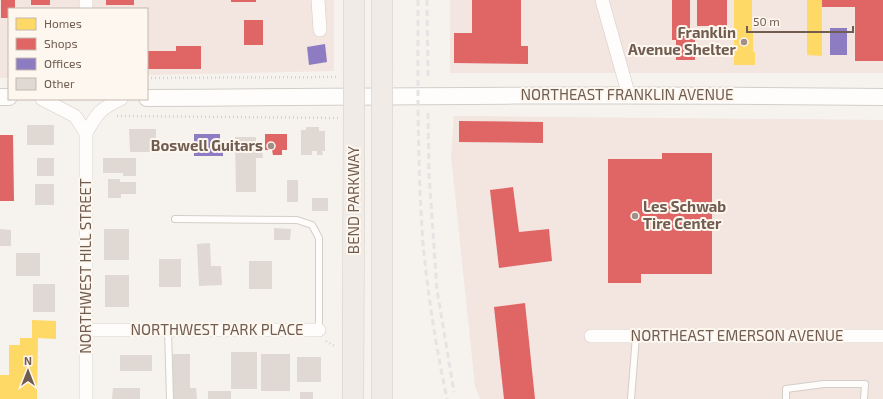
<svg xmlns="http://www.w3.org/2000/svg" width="883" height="399" viewBox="0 0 883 399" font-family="'Exo 2',sans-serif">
	<rect width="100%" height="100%" fill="#f6f2ed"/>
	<g fill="#f3e5df">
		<polygon points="0,0 334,0 334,71 147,75 147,9 9,9 9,78 0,78"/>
		<rect x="450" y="0" width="433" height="73"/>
		<polygon points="454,116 883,120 883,399 480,399 475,386 451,156"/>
	</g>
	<g fill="#ffd966">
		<polygon points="734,0 752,0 752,32 753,32 753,52 755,52 755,65 734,65"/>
		<polygon points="807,0 822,0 822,56 807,55"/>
		<polygon points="32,320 56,321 56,339 38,338 37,399 0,399 0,375 9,375 9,345 20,345 20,338 32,338"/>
	</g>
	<g fill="#e06666">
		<polygon points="1,0 15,0 15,9 9,9 9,18 1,18"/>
		<rect x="31" y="0" width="19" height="5"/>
		<rect x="106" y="0" width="28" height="5"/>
		<rect x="231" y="0" width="25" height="2"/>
		<polygon points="472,0 521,0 521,46 528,46 528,64 454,63 454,33 472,33"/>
		<polygon points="672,0 690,0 690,39 695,39 695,60 676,60 676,40 672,40"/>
		<rect x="697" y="0" width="30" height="26"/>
		<polygon points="822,0 883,0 883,61 855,61 855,7 822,7"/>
		<rect x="244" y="20" width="19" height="25"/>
		<polygon points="176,46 201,46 201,69 147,69 147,51 176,51"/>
		<polygon points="459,121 543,122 543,143 459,142"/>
		<polygon points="265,134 287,134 287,150 282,150 282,155 273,155 272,150 265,150"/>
		<polygon points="0,135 13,135 14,201 0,201"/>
		<polygon points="662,153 712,153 712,274 641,274 641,283 608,283 608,159 662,159"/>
		<polygon points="513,187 519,232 549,229 552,261 499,268 490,190"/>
		<polygon points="525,303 535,399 504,399 494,307"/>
	</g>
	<g fill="#8e7cc3">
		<rect x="830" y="28" width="17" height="27"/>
		<polygon points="325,44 327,62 309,65 307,47"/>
		<polygon points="194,134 220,134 220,144 223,144 223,156 194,156"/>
	</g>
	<g fill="#dfd8d3">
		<rect x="27" y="125" width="27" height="20"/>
		<polygon points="306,127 319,127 319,131 325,131 325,151 322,151 323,155 317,155 317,151 312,151 312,155 301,155 301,130 306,130"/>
		<polygon points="129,129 156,129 156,152 130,152"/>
		<polygon points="235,137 256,137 256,148 262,148 263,158 256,158 256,192 236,192"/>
		<rect x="37" y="158" width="17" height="18"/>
		<polygon points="103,158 136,158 136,176 123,176 123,173 103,173"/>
		<polygon points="108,179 120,179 120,182 136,182 136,194 121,194 121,198 108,198"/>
		<rect x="287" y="180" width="11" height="22"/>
		<rect x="35" y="184" width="19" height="21"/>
		<rect x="312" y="198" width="16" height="13"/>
		<polygon points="274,228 291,229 290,240 274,240"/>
		<polygon points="0,229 11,230 11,246 0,246"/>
		<rect x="104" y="229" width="25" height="31"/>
		<polygon points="210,243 211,266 221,266 222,285 199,286 197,244"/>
		<rect x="16" y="253" width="24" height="23"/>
		<rect x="159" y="259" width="22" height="28"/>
		<rect x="249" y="261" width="23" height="28"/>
		<rect x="105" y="275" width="24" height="32"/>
		<rect x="33" y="284" width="22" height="28"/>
		<rect x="231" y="352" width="26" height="37"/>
		<polygon points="173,354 190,354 190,388 196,388 197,399 173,399"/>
		<rect x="261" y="354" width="29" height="37"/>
		<rect x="120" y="355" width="32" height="16"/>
		<rect x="297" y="357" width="24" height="25"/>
		<polygon points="113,388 140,388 140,399 112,399"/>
		<rect x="208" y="391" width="23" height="8"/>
		<rect x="300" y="392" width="13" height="7"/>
	</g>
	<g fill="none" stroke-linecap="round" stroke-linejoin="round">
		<defs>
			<g id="service">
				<polyline points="175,219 297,220 312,225 319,238 319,330"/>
				<polyline points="168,330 170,399"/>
				<polyline points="631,399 636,336"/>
				<polyline points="786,399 786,389 824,384 865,384 864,399"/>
			</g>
			<g id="minor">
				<polyline points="318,0 320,30"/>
				<polyline points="602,0 629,96"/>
				<polyline points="86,9 86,0"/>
				<polyline points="42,99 75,116 86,133"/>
				<polyline points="87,330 319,330"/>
				<polyline points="591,336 883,336"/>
				<path d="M86,399V133C98,112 100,109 121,99"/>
			</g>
			<g id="tertiary">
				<polyline points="0,97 9,97"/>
				<path d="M147,98C392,96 638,94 883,97"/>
			</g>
			<g id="trunk">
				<polyline points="354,0 354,69"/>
				<polyline points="382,0 382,69"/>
				<polyline points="382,122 382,399"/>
				<polyline points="353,399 354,121"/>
			</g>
		</defs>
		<use href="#service" stroke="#d3cec8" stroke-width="8"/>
		<use href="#minor" stroke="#d3cec8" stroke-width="14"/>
		<use href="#tertiary" stroke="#d3cec8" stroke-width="18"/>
		<use href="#trunk" stroke="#d4cdc8" stroke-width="22"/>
		<g stroke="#d7d1cd" stroke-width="2.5" stroke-dasharray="1 3" stroke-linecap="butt">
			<polyline points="147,78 337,77"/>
			<polyline points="117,116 338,118"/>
			<polyline points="326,341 336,347"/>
		</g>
		<use href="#service" stroke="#fefdfc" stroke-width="6"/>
		<use href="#minor" stroke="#fefdfc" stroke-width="13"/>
		<use href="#tertiary" stroke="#fefdfc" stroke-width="16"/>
		<use href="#trunk" stroke="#f0ebe6" stroke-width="21"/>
		<g stroke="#e5e3e4" stroke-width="3" stroke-dasharray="6 4" stroke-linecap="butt">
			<path d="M418,0C418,81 417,162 423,243C428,296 436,347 447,399"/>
			<polyline points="427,0 428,80"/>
			<polyline points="428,113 429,174 437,290 454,392"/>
		</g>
		<defs>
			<g id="trunk-bridge">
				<polyline points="354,69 354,121"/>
				<polyline points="382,69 382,122"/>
			</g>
		</defs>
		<use href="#trunk-bridge" stroke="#d4cdc8" stroke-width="22" stroke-linecap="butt"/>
		<use href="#trunk-bridge" stroke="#f0ebe6" stroke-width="21"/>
	</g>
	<g fill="#a09087" stroke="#fdf7ef" stroke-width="1.5">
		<circle cx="744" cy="42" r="4"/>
		<circle cx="271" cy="146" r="4"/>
		<circle cx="635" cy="216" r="4"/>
	</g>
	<g text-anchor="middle" stroke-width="4" stroke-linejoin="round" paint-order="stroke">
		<g font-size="15" font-weight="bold" fill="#715c50" stroke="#fdf7ef" text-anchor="end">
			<text x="736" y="38">Franklin<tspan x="736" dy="17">Avenue Shelter</tspan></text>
			<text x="263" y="151">Boswell Guitars</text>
			<text x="643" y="212" text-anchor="start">Les Schwab<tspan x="643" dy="17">Tire Center</tspan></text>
		</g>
		<g font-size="15" fill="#715c50" stroke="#fdf7ef">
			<text x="627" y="100">NORTHEAST FRANKLIN AVENUE</text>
			<text transform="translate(354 200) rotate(-90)" y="5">BEND PARKWAY</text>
			<text transform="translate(86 266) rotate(-90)" y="5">NORTHWEST HILL STREET</text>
			<text x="217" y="335">NORTHWEST PARK PLACE</text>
			<text x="737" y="341">NORTHEAST EMERSON AVENUE</text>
		</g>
	</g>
	<rect x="8" y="8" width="140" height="92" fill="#fdf7ef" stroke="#c5b9af"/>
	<rect x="16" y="18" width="20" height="12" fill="#ffd966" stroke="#c5b9af"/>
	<text x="44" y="28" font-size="12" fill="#715c50">Homes</text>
	<rect x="16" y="38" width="20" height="12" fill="#e06666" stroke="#c5b9af"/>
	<text x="44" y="48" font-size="12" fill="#715c50">Shops</text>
	<rect x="16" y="58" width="20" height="12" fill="#8e7cc3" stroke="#c5b9af"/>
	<text x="44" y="68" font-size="12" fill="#715c50">Offices</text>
	<rect x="16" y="78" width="20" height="12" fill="#dfd8d3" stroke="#c5b9af"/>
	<text x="44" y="88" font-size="12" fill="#715c50">Other</text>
	<g transform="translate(28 371)" stroke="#fdf7ef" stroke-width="3" paint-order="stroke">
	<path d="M0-3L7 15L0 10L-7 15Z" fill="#715c50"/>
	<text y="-6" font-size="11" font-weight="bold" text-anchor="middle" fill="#715c50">N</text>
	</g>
	<path d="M747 26v6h106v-6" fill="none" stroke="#715c50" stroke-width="2"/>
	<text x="753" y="26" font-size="12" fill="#715c50" stroke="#fdf7ef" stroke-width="3" paint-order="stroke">50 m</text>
</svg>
